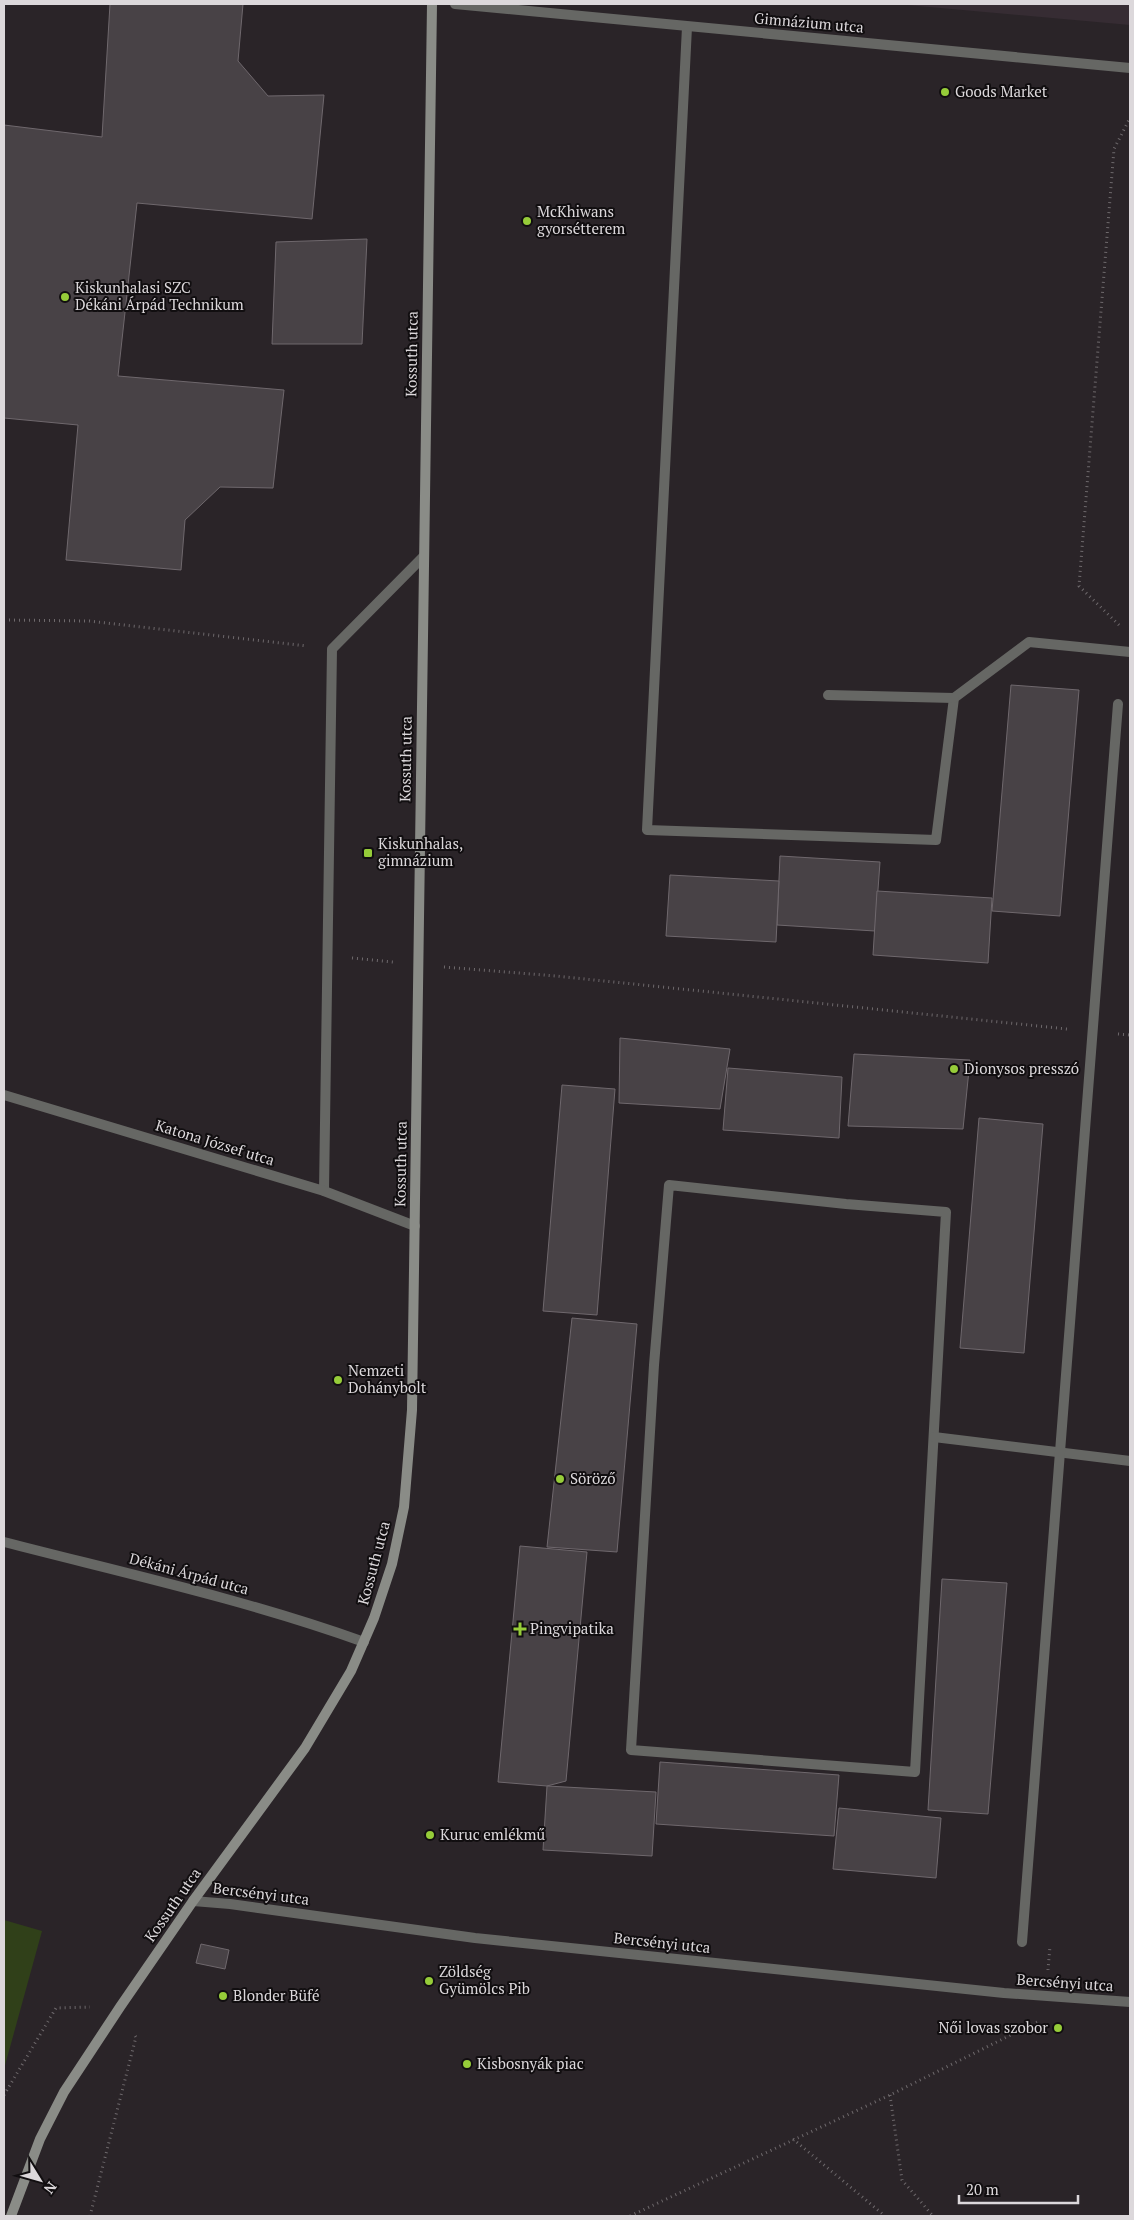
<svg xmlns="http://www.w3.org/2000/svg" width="1134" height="2220" viewBox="0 0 1134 2220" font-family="'PT Serif',serif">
	<rect width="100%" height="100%" fill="#2a2428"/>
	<polygon fill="#362c33" points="896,4 1130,4 1130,25"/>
	<polygon fill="#304019" points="4,1920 42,1931 4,2069"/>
	<g fill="#484246" stroke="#6f686d">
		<polygon points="110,4 243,4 238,61 268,96 324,95 312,219 137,203 118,376 284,390 273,488 220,487 185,520 181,570 66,560 78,425 4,418 4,125 102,137"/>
		<polygon points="367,239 362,344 272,344 276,242"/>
		<polygon points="1011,685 1079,690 1060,916 992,911"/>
		<polygon points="780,856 880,862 875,931 777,925"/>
		<polygon points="670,875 779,881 776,942 666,936"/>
		<polygon points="877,891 992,898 988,963 873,955"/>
		<polygon points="620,1038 730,1049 720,1109 619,1103"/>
		<polygon points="854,1054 970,1060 963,1129 848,1126"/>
		<polygon points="728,1068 842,1077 839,1138 723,1130"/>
		<polygon points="562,1085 615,1089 597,1315 543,1311"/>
		<polygon points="979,1118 1043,1124 1024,1353 960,1348"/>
		<polygon points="572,1318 637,1324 617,1552 547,1547"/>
		<polygon points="520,1546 587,1552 566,1781 547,1786 498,1782"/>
		<polygon points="942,1579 1007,1583 988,1814 928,1810"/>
		<polygon points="660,1762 839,1775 834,1836 656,1824"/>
		<polygon points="547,1786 656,1792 652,1856 543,1850"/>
		<polygon points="839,1808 941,1818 936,1878 833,1869"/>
		<polygon points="201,1944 229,1950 225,1969 196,1963"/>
	</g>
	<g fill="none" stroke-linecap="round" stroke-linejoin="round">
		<g stroke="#6e696c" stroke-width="3" stroke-dasharray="1 4" stroke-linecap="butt">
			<polyline points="4,620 89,621 307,646"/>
			<polyline points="1119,625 1079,586 1114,149 1130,118"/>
			<polyline points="352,958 393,962"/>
			<polyline points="444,967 556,976 1067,1029"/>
			<polyline points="1118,1034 1130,1035"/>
			<polyline points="1048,1970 1050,1946"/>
			<polyline points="4,2095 56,2008 90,2007"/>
			<polyline points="890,2095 902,2180 933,2216"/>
			<polyline points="793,2139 885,2216"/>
			<polyline points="90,2216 136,2037 134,2034"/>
			<polyline points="630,2216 890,2095 1037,2022"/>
		</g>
		<g stroke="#666764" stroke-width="10">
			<polyline points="687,27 647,830 936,840 954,698 1029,642 1130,652"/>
			<polyline points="828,695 954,698"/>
			<polygon points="669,1185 846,1204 946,1212 915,1772 631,1750 654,1365"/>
			<polyline points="324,1191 332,649 424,556"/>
			<polyline points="934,1437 1130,1461"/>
		</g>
		<polyline stroke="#666764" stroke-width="10" points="1022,1942 1118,704"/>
		<g stroke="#666764" stroke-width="10">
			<polyline points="455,4 1130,68"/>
			<polyline points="4,1095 324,1191 415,1226"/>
			<path d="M4,1542C124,1573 247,1600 364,1642"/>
			<polyline points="193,1901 230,1904 475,1938 1004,1993 1130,2002"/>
		</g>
		<polyline stroke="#8a8c87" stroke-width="10" points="11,2216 40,2139 64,2092 120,2007 193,1901 305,1748 351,1671 374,1618 392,1564 404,1507 412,1410 432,4"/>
	</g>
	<g fill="#96cc39" stroke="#110e10" stroke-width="2">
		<circle cx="945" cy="92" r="5"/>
		<circle cx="527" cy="221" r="5"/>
		<circle cx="65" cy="297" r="5"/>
		<rect x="363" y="848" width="10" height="10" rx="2.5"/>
		<circle cx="954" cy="1069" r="5"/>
		<circle cx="338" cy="1380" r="5"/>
		<circle cx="560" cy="1479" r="5"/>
		<path d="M517.5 1621.5h5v5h5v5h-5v5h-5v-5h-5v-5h5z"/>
		<circle cx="430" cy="1835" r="5"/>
		<circle cx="429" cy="1981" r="5"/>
		<circle cx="223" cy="1996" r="5"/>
		<circle cx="1058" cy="2028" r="5"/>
		<circle cx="467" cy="2064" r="5"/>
	</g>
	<g text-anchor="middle" stroke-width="4" stroke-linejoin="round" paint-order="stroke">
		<g font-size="15" fill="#dcd8db" stroke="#110e10">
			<text transform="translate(809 23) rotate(5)" y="5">Gimnázium utca</text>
			<text transform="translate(412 354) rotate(-89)" y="5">Kossuth utca</text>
			<text transform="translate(406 759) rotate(-89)" y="5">Kossuth utca</text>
			<text transform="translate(215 1143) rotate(17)" y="5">Katona József utca</text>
			<text transform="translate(401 1164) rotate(-89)" y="5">Kossuth utca</text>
			<text transform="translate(374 1563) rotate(-75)" y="5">Kossuth utca</text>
			<text transform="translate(189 1574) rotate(15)" y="5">Dékáni Árpád utca</text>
			<text transform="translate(261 1894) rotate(7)" y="5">Bercsényi utca</text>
			<text transform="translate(173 1905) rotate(-55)" y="5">Kossuth utca</text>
			<text transform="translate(662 1943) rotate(6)" y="5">Bercsényi utca</text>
			<text transform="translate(1065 1983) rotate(4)" y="5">Bercsényi utca</text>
		</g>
		<g font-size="15" fill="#dcd8db" stroke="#110e10" text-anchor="start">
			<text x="955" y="97">Goods Market</text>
			<text x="537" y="217">McKhiwans<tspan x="537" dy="17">gyorsétterem</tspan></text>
			<text x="75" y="293">Kiskunhalasi SZC<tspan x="75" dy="17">Dékáni Árpád Technikum</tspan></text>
			<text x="378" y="849">Kiskunhalas,<tspan x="378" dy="17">gimnázium</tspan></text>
			<text x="964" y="1074">Dionysos presszó</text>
			<text x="348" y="1376">Nemzeti<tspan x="348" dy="17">Dohánybolt</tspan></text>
			<text x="570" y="1484">Söröző</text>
			<text x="530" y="1634">Pingvipatika</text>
			<text x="440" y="1840">Kuruc emlékmű</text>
			<text x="439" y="1977">Zöldség<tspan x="439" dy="17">Gyümölcs Pib</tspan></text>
			<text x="233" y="2001">Blonder Büfé</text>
			<text x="1048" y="2033" text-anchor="end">Női lovas szobor</text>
			<text x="477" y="2069">Kisbosnyák piac</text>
		</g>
	</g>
	<rect width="1134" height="2220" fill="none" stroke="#dcd8db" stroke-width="10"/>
	<g transform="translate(40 2180) rotate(127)" stroke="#110e10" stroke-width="4" paint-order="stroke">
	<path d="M0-4L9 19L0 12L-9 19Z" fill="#dcd8db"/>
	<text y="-8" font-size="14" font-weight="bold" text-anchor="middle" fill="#dcd8db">N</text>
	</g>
	<path d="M959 2195v8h119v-8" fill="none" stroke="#dcd8db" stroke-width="2.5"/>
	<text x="966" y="2195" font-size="15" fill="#dcd8db" stroke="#110e10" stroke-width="4" paint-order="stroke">20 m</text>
</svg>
